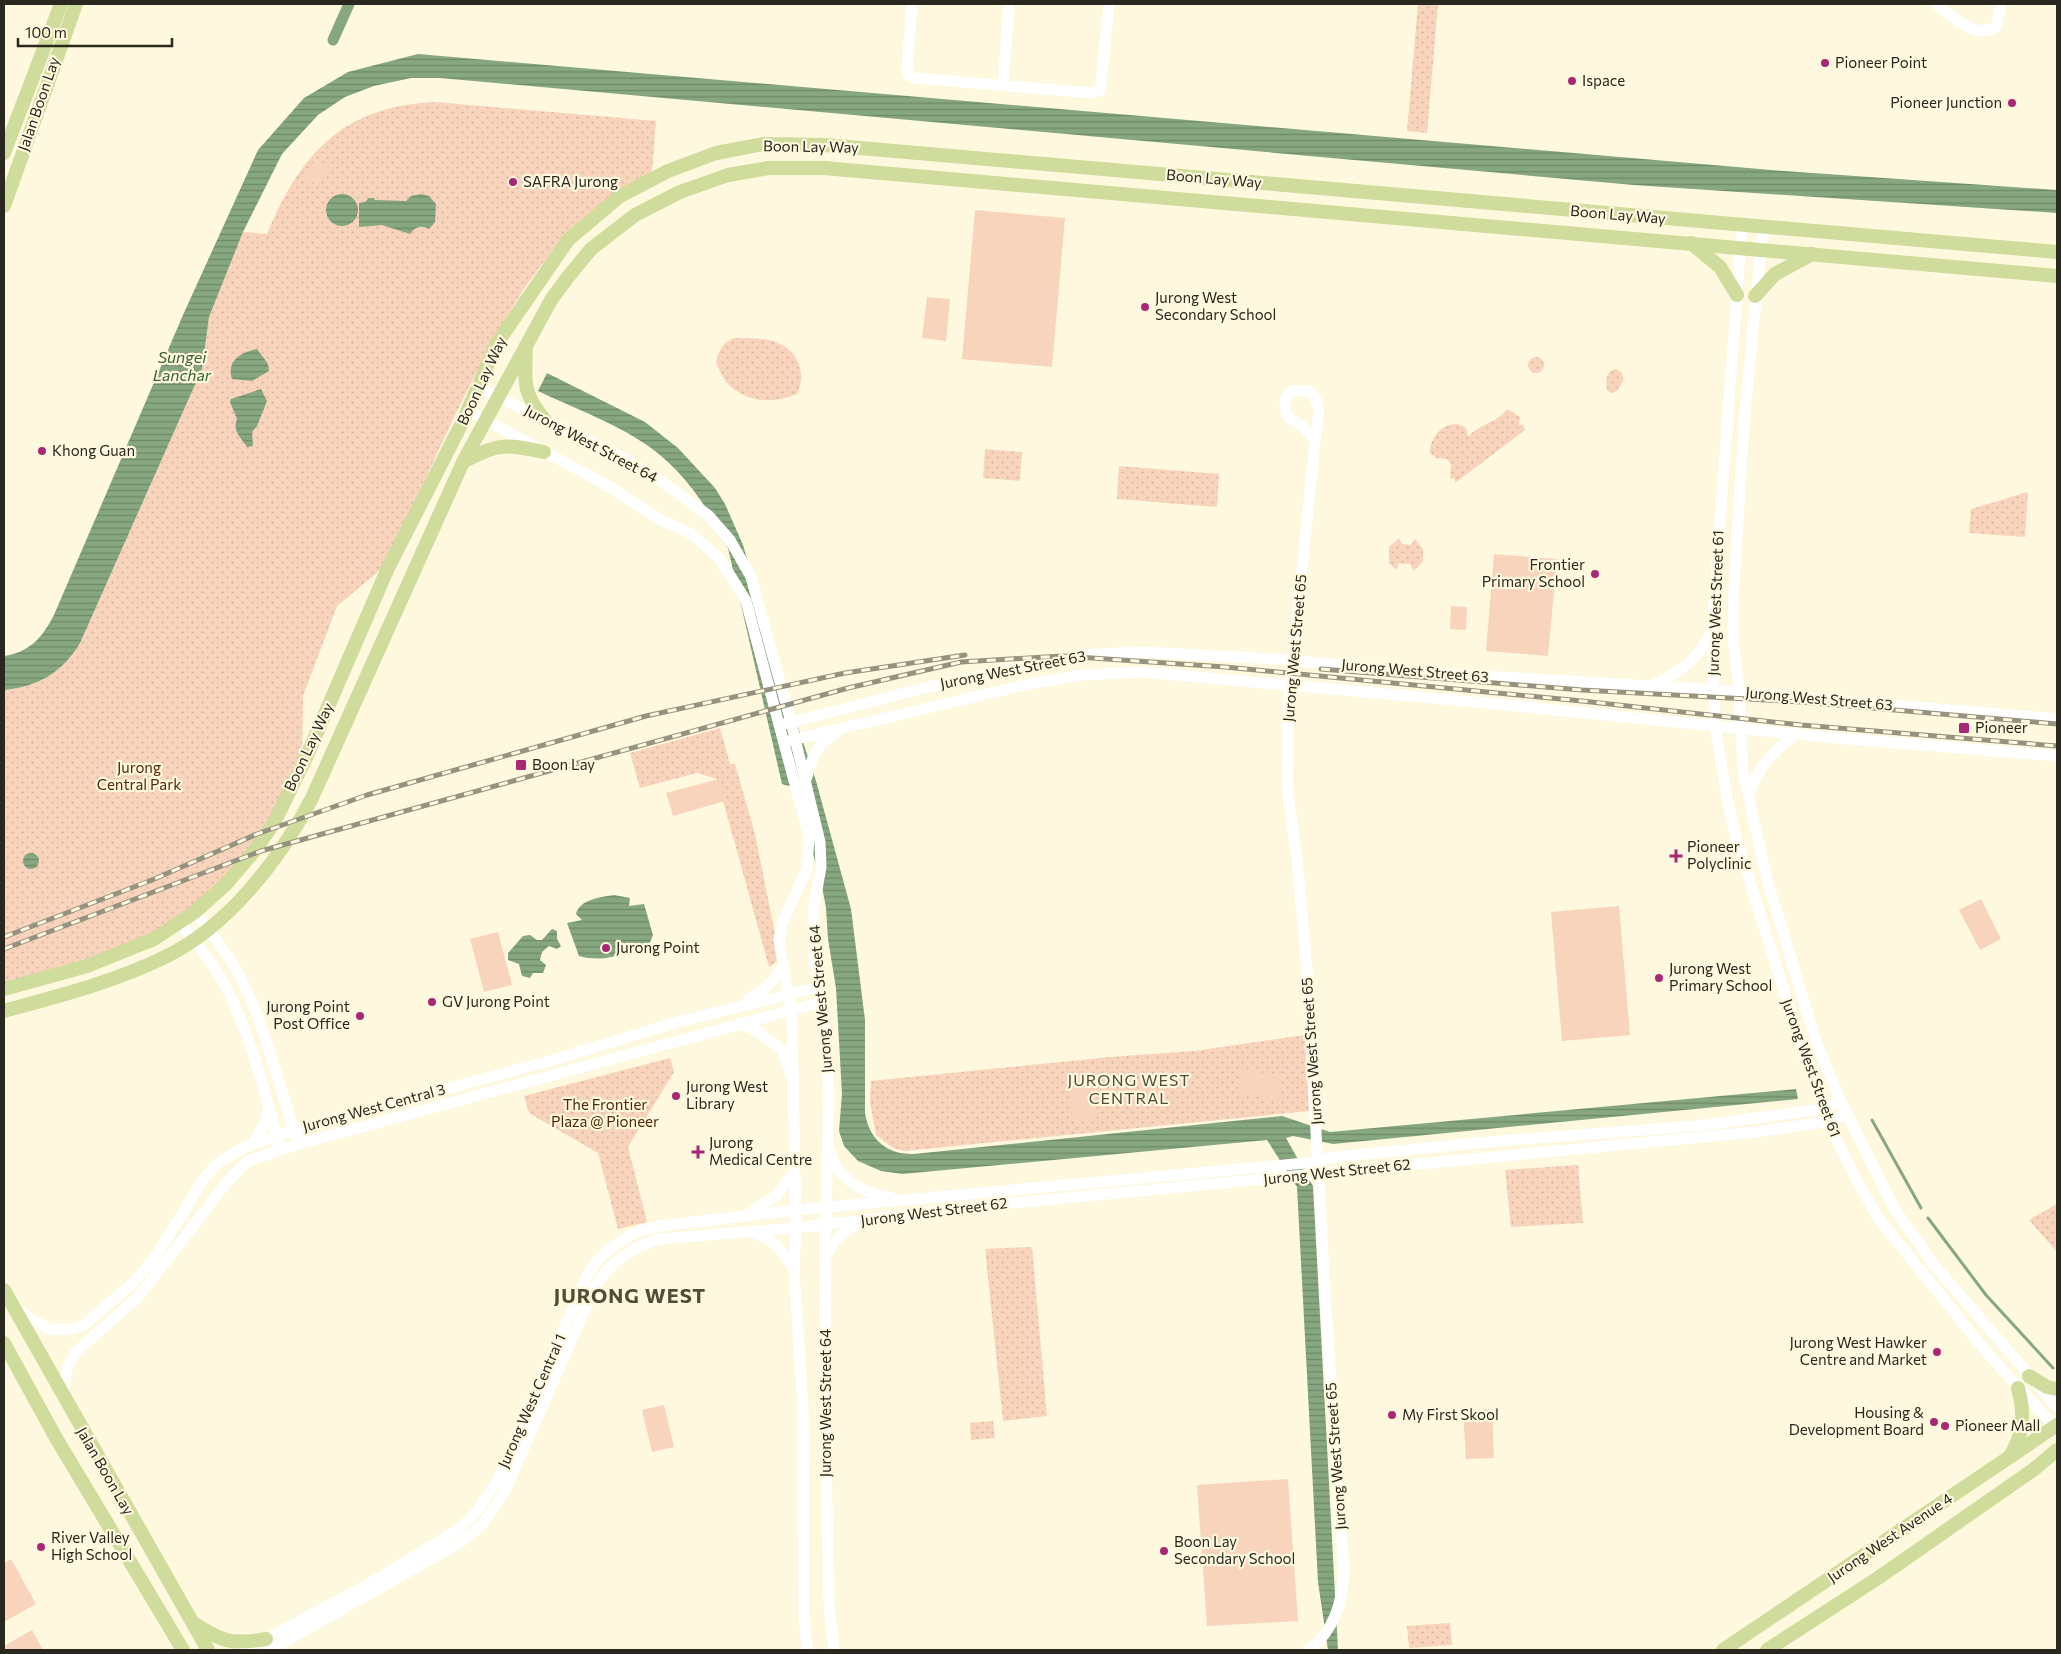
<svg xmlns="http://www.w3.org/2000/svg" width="2061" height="1654" viewBox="0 0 2061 1654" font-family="Commissioner,sans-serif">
	<defs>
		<pattern id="green-dots" width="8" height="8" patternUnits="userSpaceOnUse" patternTransform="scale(1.25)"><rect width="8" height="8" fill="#f9d4bc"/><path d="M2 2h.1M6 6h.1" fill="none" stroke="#d6b6a1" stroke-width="1.8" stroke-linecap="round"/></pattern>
		<pattern id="water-rules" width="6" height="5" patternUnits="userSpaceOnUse" patternTransform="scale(1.25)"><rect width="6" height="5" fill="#86a780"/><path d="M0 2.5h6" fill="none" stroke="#6e8868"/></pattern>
	</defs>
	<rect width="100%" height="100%" fill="#fdf8de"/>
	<g fill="url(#green-dots)">
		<polygon points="1418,4 1438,4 1427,133 1407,131"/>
		<path d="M435,102L656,121L652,172L564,235L525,287L493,339L455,415L385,566L337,606L303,696L302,758L272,822L225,882L153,937L4,987V690C38,687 63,672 80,643L202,369L209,317L243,232L267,234C301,153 343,106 435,102Z"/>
		<path d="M734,338C746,338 758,338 769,340C796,346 808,370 797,394C772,404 748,403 728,384C723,379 720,370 716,363C719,351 721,343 734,338Z"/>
		<circle cx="1536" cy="365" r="8"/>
		<path d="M1616,369L1621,372L1624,379L1617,391L1611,393L1607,390C1606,381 1605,371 1616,369Z"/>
		<path d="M1507,409L1520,417L1519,425H1523L1525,430L1455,483V479L1450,478L1451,464L1447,459L1436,458L1430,453C1429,435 1449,416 1466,428L1468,437C1481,422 1497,424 1507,409Z"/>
		<polygon points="985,449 1022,452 1020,481 983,478"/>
		<polygon points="1119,466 1219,474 1217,507 1117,499"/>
		<polygon points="2028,492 2025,537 1969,533 1971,509"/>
		<polygon points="1399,538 1402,544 1411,545 1415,539 1423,549 1423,561 1414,571 1410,564 1399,563 1396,570 1389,563 1389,547"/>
		<polygon points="720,728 730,764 735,764 755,834 780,959 769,967 717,779 697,773 640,788 630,753"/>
		<polygon points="1305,1035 1309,1111 904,1151 893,1148 876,1135 870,1102 871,1081 1110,1057 1194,1051"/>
		<polygon points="670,1058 674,1072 628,1147 647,1222 618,1229 598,1153 529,1113 524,1096"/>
		<polygon points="1578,1165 1583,1223 1511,1227 1505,1170"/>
		<polygon points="2057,1204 2057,1252 2029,1220"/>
		<polygon points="1032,1247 1047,1416 1003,1421 985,1249"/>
		<polygon points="993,1421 995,1438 971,1440 970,1423"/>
		<polygon points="1450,1623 1452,1645 1409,1648 1407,1626"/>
	</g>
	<g fill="#f9d4bc">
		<polygon points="316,158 329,168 317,185 304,176"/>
		<polygon points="975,210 1065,218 1052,367 962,359"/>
		<polygon points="927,297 950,299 946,341 922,338"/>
		<polygon points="1494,554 1557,559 1548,656 1486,651"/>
		<polygon points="1451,606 1467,607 1466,630 1450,629"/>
		<polygon points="719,779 725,801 673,816 666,793"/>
		<polygon points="1981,899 2001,939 1980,950 1959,910"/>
		<polygon points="1619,906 1630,1035 1562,1041 1551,912"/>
		<polygon points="498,932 512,985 484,992 470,939"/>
		<polygon points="1240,1070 1282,1075 1280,1099 1238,1095"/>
		<polygon points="1093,1076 1097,1118 1073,1121 1069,1078"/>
		<polygon points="664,1405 674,1447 652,1452 642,1410"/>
		<polygon points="1492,1409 1494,1458 1466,1459 1463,1411"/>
		<polygon points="1288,1479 1298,1621 1207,1626 1197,1485"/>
		<polygon points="11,1559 36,1604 4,1622 4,1563"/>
		<polygon points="32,1630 43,1650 4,1650 4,1646"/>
	</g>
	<g fill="url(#water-rules)">
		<path d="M418,54L1784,171L2057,190V213L1634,185L440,78H411L374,86L345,97L318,115L282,154L243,232L209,317L202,369L80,643C63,672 38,687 4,690V656C30,652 42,638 54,615L183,315L258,150L304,98L348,72Z"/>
		<path d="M421,194L429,196L436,204L435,222L429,229C421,225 416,226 410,234L382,225L359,227V203L365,202L369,198H374L375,200L406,201L411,196Z"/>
		<circle cx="342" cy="210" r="16"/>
		<path d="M257,349L268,364L269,371L252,381L232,379C226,361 241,352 257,349Z"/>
		<path d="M547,373L645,422L678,448L715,488L725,504L743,545L780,673L816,781L851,909L865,1020V1113C869,1139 887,1155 914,1154L1282,1116L1330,1132L1796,1089L1798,1099L1333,1144L1293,1136L1286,1138L1313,1186L1338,1650H1328L1318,1582L1297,1187L1267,1140L902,1174L881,1171L858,1161L844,1146L839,1131L842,1094L836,988L828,939L826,908L821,881L793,787L782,784L728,548C708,506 680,465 639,440C608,420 571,407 538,391Z"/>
		<path d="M261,389L267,401L257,426L252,432L253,446L247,447C241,437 232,432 237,419L230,402L231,399Z"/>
		<circle cx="31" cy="861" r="8"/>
		<path d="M614,895L630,898L629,906L644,904L653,935L649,945C624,954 605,963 579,956L567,923L582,920L576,914C580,899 601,897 614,895Z"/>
		<polygon points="552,929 557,931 557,939 561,946 557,949 549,946 542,952 540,960 546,965 543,973 533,973 530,978 522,976 519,964 508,960 508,953 523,936 530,935 537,940 542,940"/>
	</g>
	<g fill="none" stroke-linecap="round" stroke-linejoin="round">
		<g stroke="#86a780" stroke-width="3">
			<polyline points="1872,1120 1921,1208"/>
			<polyline points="1928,1218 1986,1295 2053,1368"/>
		</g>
		<polyline stroke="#86a780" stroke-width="11" points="333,40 349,4"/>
		<g stroke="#fff" stroke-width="11">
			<polyline points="912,4 907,70 909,75 915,78 1091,93 1100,90 1101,84 1109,4"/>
			<path d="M1936,4C1952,16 1975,40 1996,27L2001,4"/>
			<polyline points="1003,86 1009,4"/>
			<polyline points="1742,225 1712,631 1715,725 1728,803 1736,837 1804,1055 1833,1133 1856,1179 1879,1219 1988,1354 2057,1429"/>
			<polyline points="1763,227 1744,422 1734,588 1733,642 1738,677 1743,772 1767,880 1817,1044 1841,1102 1894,1208 1934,1265 2057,1407"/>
			<polyline points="478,387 623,458 658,479 708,515 730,540 751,577 791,722 820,842 821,867 813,912 814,958 822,1002 829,1094 825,1259 826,1455 829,1603 834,1650"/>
			<polyline points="467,410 603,483 661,520 692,534 720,559 746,601 809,837 807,869 783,922 779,940 792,1016 796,1228 794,1269 803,1409 804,1613 807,1650"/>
			<path d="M1652,685C1678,674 1698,660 1710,634"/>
			<polyline points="784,724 924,688 1028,666 1094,654 1143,652 1276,659 1412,672 1705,689 2057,719"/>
			<polyline points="788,741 1029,684 1082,675 1142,672 1465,701 1836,738 2057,756"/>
			<path d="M807,777C811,757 819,742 837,732"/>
			<path d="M1749,795C1758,764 1773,753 1797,733"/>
			<path d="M195,912C206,927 219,942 229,958C261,1005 277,1082 296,1136"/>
			<path d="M180,923C197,944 215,965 227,989C251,1037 265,1091 278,1143"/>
			<path d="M748,1000C763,991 776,980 784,965"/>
			<polyline points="741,1023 757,1031 782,1050 791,1076"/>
			<polyline points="253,1143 264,1125 268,1109"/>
			<path d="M829,1150C839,1180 861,1193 892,1198"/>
			<polyline points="745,1216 777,1195 794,1173"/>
			<path d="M754,1233C773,1237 784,1253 794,1269"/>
			<path d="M826,1256C833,1241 845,1230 860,1223"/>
			<polyline points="14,1306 34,1321 50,1329 68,1330 84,1325 133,1283 154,1259 205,1177 219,1162 243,1148 294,1130 553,1060 681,1021 819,987"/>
			<polyline points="62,1396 68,1366 76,1352 140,1295 227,1182 248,1161 299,1144 822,1002"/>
			<polyline points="245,1650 369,1584 456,1531 474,1515 498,1480 586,1278 596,1262 609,1249 634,1233 659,1226 795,1210 1305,1163 1335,1157 1496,1141 1696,1126 1815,1110 1841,1102"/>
			<path d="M270,1650L461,1542L483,1524L504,1493L596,1285C612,1261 631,1248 659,1239L796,1228L981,1206L1755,1132L1825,1122L1848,1114"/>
			<path d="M1308,1650C1335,1631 1342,1602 1344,1571L1325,1293L1307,971L1297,859L1287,785L1288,705L1315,442C1317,426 1324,401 1309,391H1292C1283,398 1284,406 1288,417L1305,428L1315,442"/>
		</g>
		<g stroke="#cfdc9b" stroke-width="14">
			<polyline points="4,153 61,4"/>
			<polyline points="4,206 76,4"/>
			<polyline points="1691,243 1720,267 1737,295"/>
			<polyline points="1755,296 1775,274 1812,254"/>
			<path d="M526,346C525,380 521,392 545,420"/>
			<path d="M463,462C498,443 505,444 544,452"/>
			<polyline points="4,989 87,966 154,939 195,912 226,884 252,854 274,823 305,760 388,568 463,421 497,343 568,240 620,196 668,171 716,153 764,144 825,145 2057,252"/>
			<path d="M4,1011C59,996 114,982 165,957C229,926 280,859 312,798L463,462L551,300L568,277L591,249L635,215L680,192L728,175L769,168H824L2057,276"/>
			<polyline points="4,1290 208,1650"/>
			<polyline points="4,1343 56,1438 183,1650"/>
			<polyline points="2029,1376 2047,1387 2057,1389"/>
			<path d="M2010,1456C2024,1434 2025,1413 2018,1388"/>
			<path d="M193,1623C223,1642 231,1645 266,1639"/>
			<polyline points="1723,1650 2057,1425"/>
			<polyline points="1767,1650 1878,1578 2033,1470 2057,1450"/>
		</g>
		<defs>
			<g id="rail">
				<polyline points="1321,669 1582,690 1802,702 2057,724"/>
				<polyline points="4,937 152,880 257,834 367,795 646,716 845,673 965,655"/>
				<polyline points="4,949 261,851 848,688 961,662 1062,656 1225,667 1582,701 1801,725 2057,746"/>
			</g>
		</defs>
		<use href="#rail" stroke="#959280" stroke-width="5"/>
		<use href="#rail" stroke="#fdf8de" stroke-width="3" stroke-dasharray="9" stroke-linecap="butt"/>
	</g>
	<g fill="#aa2773" stroke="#fdf8de" stroke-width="2">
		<circle cx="1825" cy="63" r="5"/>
		<circle cx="1572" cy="81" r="5"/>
		<circle cx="2012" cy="103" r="5"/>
		<circle cx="513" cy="182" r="5"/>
		<circle cx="1145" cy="307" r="5"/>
		<circle cx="42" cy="451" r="5"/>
		<circle cx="1595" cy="574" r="5"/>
		<rect x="1958" y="722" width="12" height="12" rx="2.5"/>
		<rect x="515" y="759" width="12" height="12" rx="2.5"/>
		<path d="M1673.5 848.5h5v5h5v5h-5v5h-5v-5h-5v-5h5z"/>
		<circle cx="606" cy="948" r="5"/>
		<circle cx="1659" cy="978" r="5"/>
		<circle cx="432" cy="1002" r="5"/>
		<circle cx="360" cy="1016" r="5"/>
		<circle cx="676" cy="1096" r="5"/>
		<path d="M695.5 1144.5h5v5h5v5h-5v5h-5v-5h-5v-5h5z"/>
		<circle cx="1937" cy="1352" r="5"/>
		<circle cx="1392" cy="1415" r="5"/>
		<circle cx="1934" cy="1422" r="5"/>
		<circle cx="1945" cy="1426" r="5"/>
		<circle cx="41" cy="1547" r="5"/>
		<circle cx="1164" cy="1551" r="5"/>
	</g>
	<g text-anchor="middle" stroke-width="4.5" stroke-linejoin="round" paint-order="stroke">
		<g font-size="15" fill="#2a281e" stroke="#fdf8de" text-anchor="start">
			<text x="1835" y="68">Pioneer Point</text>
			<text x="1582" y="86">Ispace</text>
			<text x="2002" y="108" text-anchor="end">Pioneer Junction</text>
			<text x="523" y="187">SAFRA Jurong</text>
			<text x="1155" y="303">Jurong West<tspan x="1155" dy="17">Secondary School</tspan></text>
			<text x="52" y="456">Khong Guan</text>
			<text x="1585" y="570" text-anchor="end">Frontier<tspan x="1585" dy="17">Primary School</tspan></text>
			<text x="1975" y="733">Pioneer</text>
			<text x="532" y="770">Boon Lay</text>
			<text x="1687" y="852">Pioneer<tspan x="1687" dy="17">Polyclinic</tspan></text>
			<text x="616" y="953">Jurong Point</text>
			<text x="1669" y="974">Jurong West<tspan x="1669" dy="17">Primary School</tspan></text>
			<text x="442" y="1007">GV Jurong Point</text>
			<text x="350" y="1012" text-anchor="end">Jurong Point<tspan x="350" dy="17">Post Office</tspan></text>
			<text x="686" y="1092">Jurong West<tspan x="686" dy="17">Library</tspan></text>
			<text x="709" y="1148">Jurong<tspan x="709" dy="17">Medical Centre</tspan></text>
			<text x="1927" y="1348" text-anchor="end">Jurong West Hawker<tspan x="1927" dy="17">Centre and Market</tspan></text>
			<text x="1924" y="1418" text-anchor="end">Housing &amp;<tspan x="1924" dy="17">Development Board</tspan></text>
			<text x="1402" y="1420">My First Skool</text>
			<text x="1955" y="1431">Pioneer Mall</text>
			<text x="51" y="1543">River Valley<tspan x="51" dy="17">High School</tspan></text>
			<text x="1174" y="1547">Boon Lay<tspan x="1174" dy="17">Secondary School</tspan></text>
		</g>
		<g font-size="15" fill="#2a281e" stroke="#fdf8de">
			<text transform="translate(39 104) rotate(-71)" y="5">Jalan Boon Lay</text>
			<text transform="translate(811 147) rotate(1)" y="5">Boon Lay Way</text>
			<text transform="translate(1214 179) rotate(5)" y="5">Boon Lay Way</text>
			<text transform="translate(1618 215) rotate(5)" y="5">Boon Lay Way</text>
			<text transform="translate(482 381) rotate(-65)" y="5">Boon Lay Way</text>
			<text transform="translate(591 444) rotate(28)" y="5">Jurong West Street 64</text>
			<text transform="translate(1716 603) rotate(-88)" y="5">Jurong West Street 61</text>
			<text transform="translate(1295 648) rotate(-85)" y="5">Jurong West Street 65</text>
			<text transform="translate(1013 670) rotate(-11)" y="5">Jurong West Street 63</text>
			<text transform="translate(1415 671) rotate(5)" y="5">Jurong West Street 63</text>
			<text transform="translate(1819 699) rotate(5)" y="5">Jurong West Street 63</text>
			<text transform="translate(309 747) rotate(-65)" y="5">Boon Lay Way</text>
			<text transform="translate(821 999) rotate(-95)" y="5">Jurong West Street 64</text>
			<text transform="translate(1312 1051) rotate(-94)" y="5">Jurong West Street 65</text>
			<text transform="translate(1811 1068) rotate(70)" y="5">Jurong West Street 61</text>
			<text transform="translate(374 1108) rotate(-15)" y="5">Jurong West Central 3</text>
			<text transform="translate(1337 1172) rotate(-6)" y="5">Jurong West Street 62</text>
			<text transform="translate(934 1212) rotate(-7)" y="5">Jurong West Street 62</text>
			<text transform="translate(532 1401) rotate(-66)" y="5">Jurong West Central 1</text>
			<text transform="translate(826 1403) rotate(-90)" y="5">Jurong West Street 64</text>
			<text transform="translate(1336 1456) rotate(-94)" y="5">Jurong West Street 65</text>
			<text transform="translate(105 1471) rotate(60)" y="5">Jalan Boon Lay</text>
			<text transform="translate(1890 1538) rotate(-34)" y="5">Jurong West Avenue 4</text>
		</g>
		<g font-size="15" fill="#522803" stroke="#fdf8de">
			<text x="139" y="773">Jurong<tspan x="139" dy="17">Central Park</tspan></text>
			<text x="605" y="1110">The Frontier<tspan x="605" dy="17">Plaza @ Pioneer</tspan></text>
		</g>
		<g font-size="16" font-style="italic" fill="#36642f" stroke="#fdf8de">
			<text x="182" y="363">Sungei<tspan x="182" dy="18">Lanchar</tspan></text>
		</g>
		<g font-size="16" letter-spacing="1" fill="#514c36" stroke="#fdf8de">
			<text x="1129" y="1086">JURONG WEST<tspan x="1129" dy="18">CENTRAL</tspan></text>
		</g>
		<g font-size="20" font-weight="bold" letter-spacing="1" fill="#514c36" stroke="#fdf8de">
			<text x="630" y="1303">JURONG WEST</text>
		</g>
	</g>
	<rect width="2061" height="1654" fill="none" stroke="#2a281e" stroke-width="10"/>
	<path d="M18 38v8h154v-8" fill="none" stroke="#2a281e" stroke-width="2.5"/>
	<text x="25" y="38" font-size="15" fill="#2a281e" stroke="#fdf8de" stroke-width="4" paint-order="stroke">100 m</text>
</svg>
